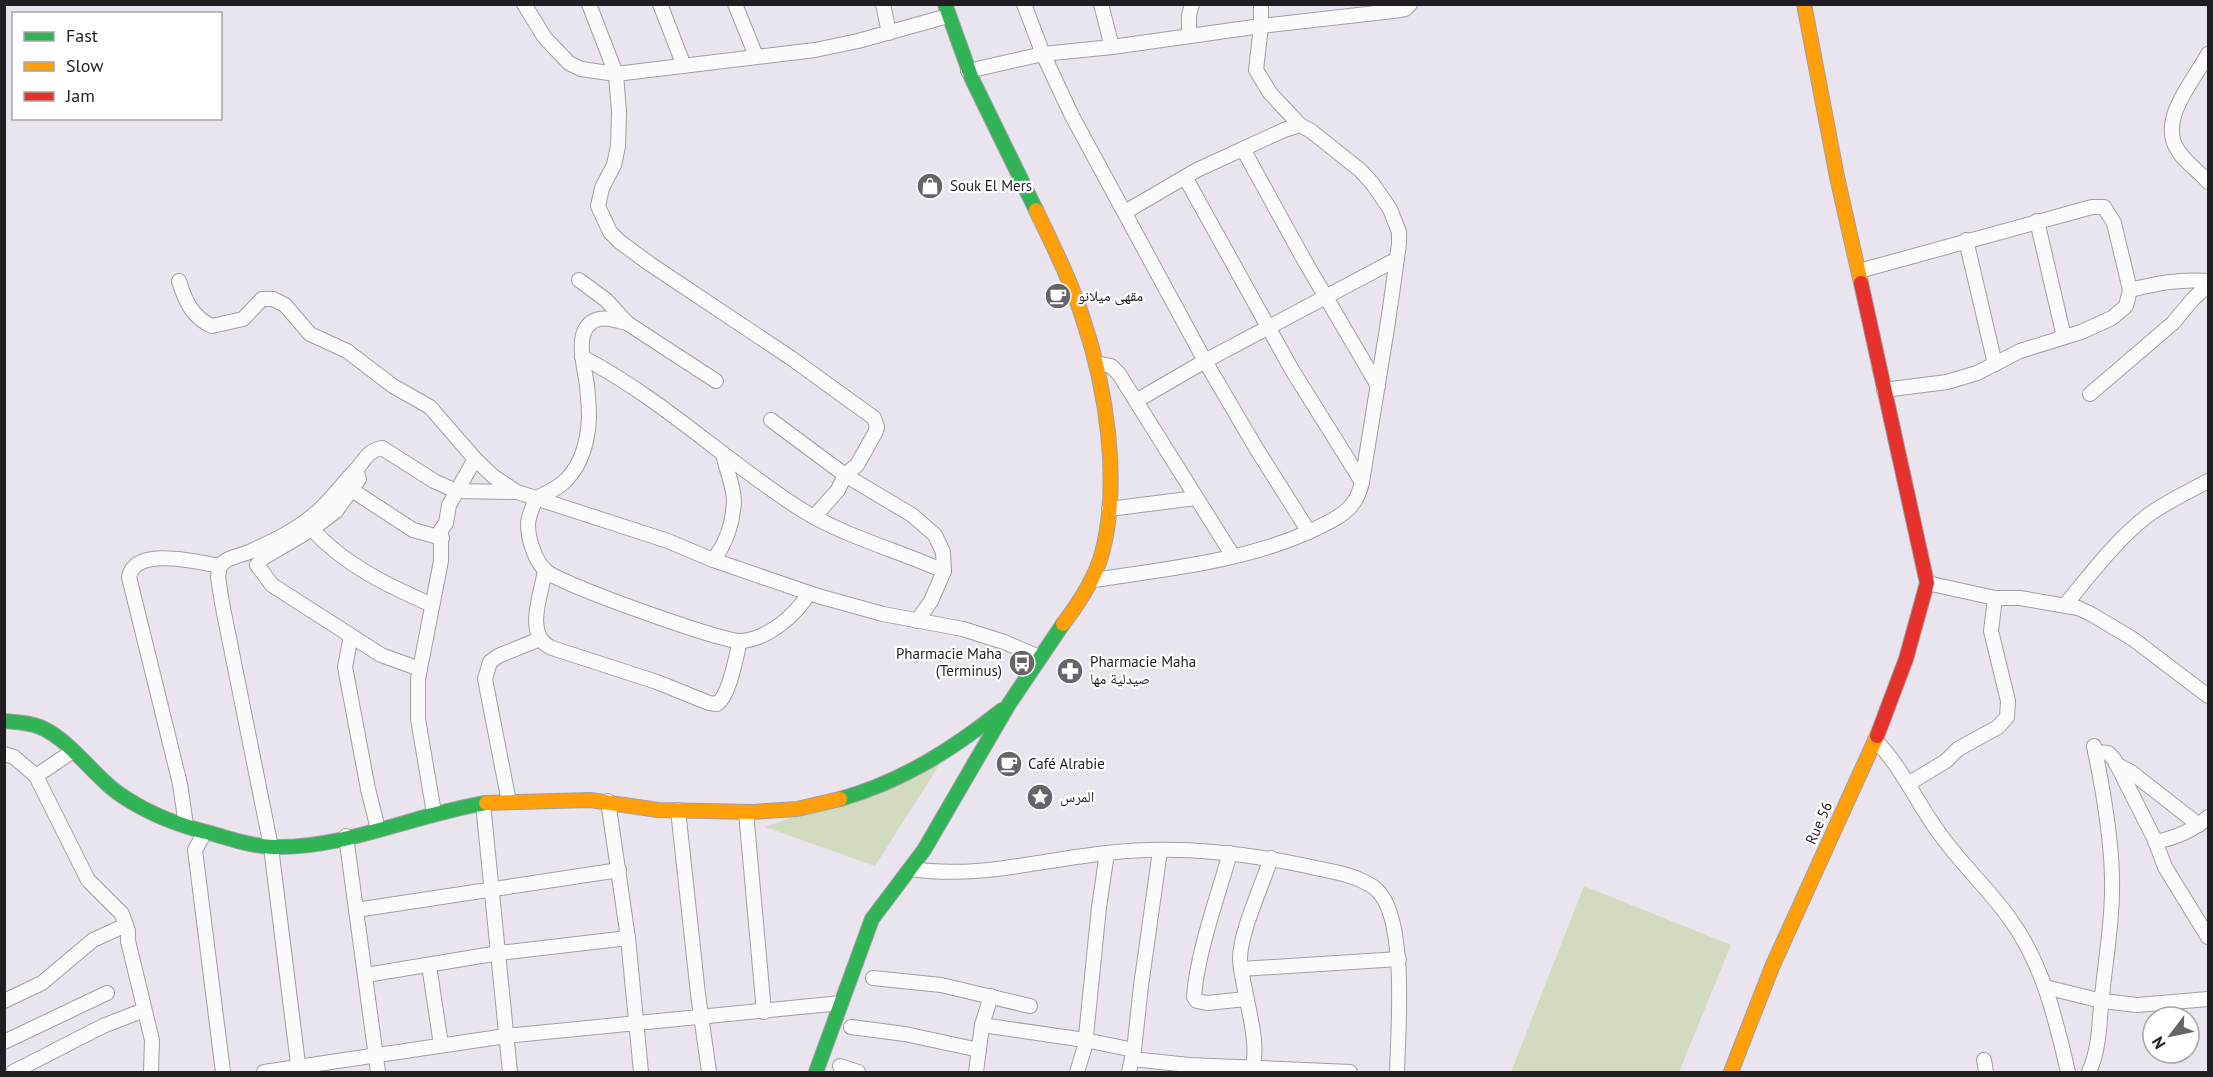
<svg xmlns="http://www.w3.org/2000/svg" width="2213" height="1077" viewBox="0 0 2213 1077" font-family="'PT Sans','Noto Naskh Arabic',sans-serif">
	<rect width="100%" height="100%" fill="#eae4ee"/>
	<g fill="#d2dac0">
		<polygon points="941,762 875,866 765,827"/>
		<polygon points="1584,886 1731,945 1679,1072 1511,1072"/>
	</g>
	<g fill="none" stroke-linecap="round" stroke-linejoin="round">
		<defs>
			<g id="street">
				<polyline points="524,4 545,38 569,63 581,69 616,74 815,50 858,41 948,16"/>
				<polyline points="589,4 616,74 619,112 618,146 614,165 602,188 598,206 610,232 620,242 650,264 791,358 874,418 877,427 875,433 857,465 845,475 838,490 814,517"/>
				<polyline points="660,4 684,66"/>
				<polyline points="735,4 756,56"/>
				<polyline points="883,4 889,33"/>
				<polyline points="1024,4 1043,54 1072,116 1205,361 1256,448 1309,532"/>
				<polyline points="1101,4 1112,47"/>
				<polyline points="1261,4 1261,26 1256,70 1270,93 1300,125"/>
				<polyline points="1189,36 1189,15 1192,4"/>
				<path d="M2208,54C2194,81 2156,121 2179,152C2187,164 2199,171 2208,182"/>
				<polyline points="968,71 1043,54 1112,47 1261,26 1393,11 1405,9 1410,4"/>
				<polyline points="1243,149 1303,258 1378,386"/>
				<polyline points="1185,177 1292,370 1362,482"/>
				<polyline points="2037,221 2064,337"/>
				<polyline points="1966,240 1995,364"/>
				<polyline points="1859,271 2092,207 2104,207 2114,223 2130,290 2126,306 2112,318 2081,332 2020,351 1977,373 1947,382 1884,390"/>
				<polyline points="579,280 606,300 627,323"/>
				<path d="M179,281C185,301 193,318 212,326L243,319L262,299H273L285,305L310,334L347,351L393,386L430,407L475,459L494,477L517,492L668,541L713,560L818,596L883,614L963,629L1004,642L1039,657"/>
				<path d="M2130,290C2158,283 2179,279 2208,281"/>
				<path d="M582,357C663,399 726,462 802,510C846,537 897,550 944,571"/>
				<polyline points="1096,363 1111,366 1119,374 1233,556"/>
				<path d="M716,381L627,323C618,321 608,317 599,319C571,326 585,367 587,386C588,396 589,408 589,418C588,439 582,463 567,479C559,488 547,493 536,498C533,507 528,516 528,525C528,539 535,561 546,571C560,584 720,641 740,641C767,640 796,615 809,593"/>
				<polyline points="2090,394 2173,323 2193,299 2208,285"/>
				<polyline points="1136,401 1205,361 1397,259"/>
				<polyline points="771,420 845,475 912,515 935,535 943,552 944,571 931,601 917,621"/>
				<polyline points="356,470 359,479 336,511 312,529 263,558 257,565 272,585 381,655 420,669"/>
				<polyline points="352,490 413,530 442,538"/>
				<polyline points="1109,509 1196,498"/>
				<path d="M312,529C344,565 389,586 432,605"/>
				<path d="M713,560C726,544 733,522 734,501C734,487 726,469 723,454"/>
				<path d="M545,570C542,593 523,636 552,648L657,682L709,703L717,704C730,695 736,656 740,641"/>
				<path d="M1093,580C1166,569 1248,561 1315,529C1327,523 1341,517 1350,507C1357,500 1360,491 1362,482L1388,322L1399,244V232L1390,209L1372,183L1360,170L1311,131L1300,125L1284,130L1197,170L1125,212"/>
				<polyline points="1927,583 1995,598 2020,598 2078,608 2091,614 2133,639 2208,696"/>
				<path d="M2065,605C2091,574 2116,540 2147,516C2166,502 2188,492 2208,481"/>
				<polyline points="351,636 345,667 368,789 378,829"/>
				<path d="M1875,740C1903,768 1917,804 1940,834C1961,864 1989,889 2010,919C2043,964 2056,1020 2068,1072"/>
				<polyline points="2095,752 2108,753 2114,759 2154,838 2165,867 2208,937"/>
				<polyline points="4,754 14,757 36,776 88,880 122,914 128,931 128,941 152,1040 151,1072"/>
				<polyline points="2116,764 2131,772 2199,825"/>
				<polyline points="36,776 73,751"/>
				<polyline points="1908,784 1946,761 1958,749 1998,727 2007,717 2008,701 1991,631 1995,598"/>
				<polyline points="608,801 628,938 641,1072"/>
				<polyline points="509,802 485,679 490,662 498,656 540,639"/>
				<polyline points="483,804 510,1072"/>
				<polyline points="678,810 698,994 709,1072"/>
				<polyline points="746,812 764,1012"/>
				<polyline points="434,813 418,719 418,679 441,561 441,530 446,523 449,505 475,459"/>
				<path d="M186,825L180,784L129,577C135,546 197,562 220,566"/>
				<polyline points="205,832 195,850 223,1072"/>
				<polyline points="346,836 378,1072"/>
				<path d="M2155,842C2175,838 2193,831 2208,817"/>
				<path d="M1230,853C1218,896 1197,953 1194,997L1197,1001L1207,1003L1246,999"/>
				<path d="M911,869C979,879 1040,860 1107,853C1174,845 1241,852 1307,866C1323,870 1340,872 1356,878C1363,881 1370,884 1376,889C1408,917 1398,1031 1397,1072"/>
				<polyline points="356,910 619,870"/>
				<polyline points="429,965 441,1045"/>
				<polyline points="1241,969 1399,959"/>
				<polyline points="366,975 499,953 628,938"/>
				<polyline points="873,978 941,985 1030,1006"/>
				<polyline points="2045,987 2102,1001 2137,1005 2208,999"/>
				<polyline points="4,1001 42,983 93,940 126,925"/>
				<polyline points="982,1025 1085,1040 1134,1050"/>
				<polyline points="851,1027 905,1034 979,1050"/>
				<polyline points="4,1042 107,993"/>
				<polyline points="1132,1059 1189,1065 1350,1072"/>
				<polyline points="1984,1060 1986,1072"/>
				<polyline points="840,1066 858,1072"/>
				<polyline points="13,1072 103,1026 144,1010"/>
				<polyline points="264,1072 506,1036 841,1003"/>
				<path d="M299,1072L271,847L222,603L218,577L220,566C227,557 239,556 249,552C273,541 297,530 317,512C331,500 342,484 355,471C365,461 366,451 382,448L434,481L456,491L516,492"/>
				<polyline points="976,1072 982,1025 991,996"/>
				<polyline points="1077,1072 1085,1046 1099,907 1107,853"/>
				<polyline points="1129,1072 1134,1050 1141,986 1160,851"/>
				<path d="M1250,1072C1264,1050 1241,987 1240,959C1240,932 1262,886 1271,858"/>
				<path d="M2089,1072C2100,1048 2099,1022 2102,996C2106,957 2113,917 2112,877C2111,833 2103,789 2094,746"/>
			</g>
			<g id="fast">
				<polyline points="945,4 972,79 1036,210"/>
				<path d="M4,721C16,722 28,722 40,727C73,741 95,780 127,799C152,815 181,826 210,833C230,839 252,846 273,847C345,849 415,814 486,803"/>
				<path d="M840,799C901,782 953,749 1002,710"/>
				<polyline points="816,1072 872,919 924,850 1009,704 1063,624"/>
			</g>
			<g id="slow">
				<polyline points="1804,4 1837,177 1861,283"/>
				<path d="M1036,210C1053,246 1071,281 1083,319C1106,387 1121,482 1102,553C1095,579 1079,603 1063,624"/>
				<polyline points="486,803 590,800 658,810 752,812 797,809 840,799"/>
				<polyline points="1731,1072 1772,967 1877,736"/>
			</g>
			<polyline id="jam" points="1861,283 1927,583 1906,659 1877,736"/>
		</defs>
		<use href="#street" stroke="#a29ea4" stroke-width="16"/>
		<use href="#fast" stroke="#a29ea4" stroke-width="16"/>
		<use href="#slow" stroke="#a29ea4" stroke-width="16"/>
		<use href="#jam" stroke="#a29ea4" stroke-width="16"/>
		<use href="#street" stroke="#fcfbfc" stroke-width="14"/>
		<use href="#fast" stroke="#30b455" stroke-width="14"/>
		<use href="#slow" stroke="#ff9f0a" stroke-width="14"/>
		<use href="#jam" stroke="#e5322d" stroke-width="14"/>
	</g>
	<defs>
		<symbol id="shop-disc" viewBox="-11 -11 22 22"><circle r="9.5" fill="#67636a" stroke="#fff"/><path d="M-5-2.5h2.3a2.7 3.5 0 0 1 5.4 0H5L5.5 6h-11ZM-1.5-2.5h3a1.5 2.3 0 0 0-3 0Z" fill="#fff"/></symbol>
		<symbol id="cafe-disc" viewBox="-11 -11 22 22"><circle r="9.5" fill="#67636a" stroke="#fff"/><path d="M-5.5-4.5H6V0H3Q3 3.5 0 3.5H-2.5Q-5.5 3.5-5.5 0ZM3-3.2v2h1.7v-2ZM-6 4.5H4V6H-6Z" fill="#fff"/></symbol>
		<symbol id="bus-disc" viewBox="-11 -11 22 22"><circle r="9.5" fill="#67636a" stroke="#fff"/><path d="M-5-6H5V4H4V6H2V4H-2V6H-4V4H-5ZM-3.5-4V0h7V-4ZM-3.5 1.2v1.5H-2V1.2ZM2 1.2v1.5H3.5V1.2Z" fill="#fff"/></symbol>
		<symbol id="pharmacy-disc" viewBox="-11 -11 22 22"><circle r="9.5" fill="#67636a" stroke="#fff"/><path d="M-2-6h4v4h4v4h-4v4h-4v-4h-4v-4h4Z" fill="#fff"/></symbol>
		<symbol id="sight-disc" viewBox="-11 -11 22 22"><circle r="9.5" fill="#67636a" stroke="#fff"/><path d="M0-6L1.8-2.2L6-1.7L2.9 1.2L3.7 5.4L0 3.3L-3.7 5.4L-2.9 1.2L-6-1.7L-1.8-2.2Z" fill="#fff"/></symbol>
	</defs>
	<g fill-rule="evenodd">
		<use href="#shop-disc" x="915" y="171" width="30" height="30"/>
		<use href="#cafe-disc" x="1043" y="281" width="30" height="30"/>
		<use href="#bus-disc" x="1007" y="648" width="30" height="30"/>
		<use href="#pharmacy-disc" x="1055" y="656" width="30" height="30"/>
		<use href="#cafe-disc" x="994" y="749" width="30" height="30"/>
		<use href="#sight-disc" x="1025" y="782" width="30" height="30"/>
	</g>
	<g text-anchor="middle" stroke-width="4.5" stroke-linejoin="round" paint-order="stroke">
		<g font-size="15" fill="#211d23" stroke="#fff" text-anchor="start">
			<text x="950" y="191">Souk El Mers</text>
			<text x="1078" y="301">مقهى ميلانو</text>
			<text x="1002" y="659" text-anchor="end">Pharmacie Maha<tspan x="1002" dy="17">(Terminus)</tspan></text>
			<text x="1090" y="667">Pharmacie Maha<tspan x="1090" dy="17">صيدلية مها</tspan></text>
			<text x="1028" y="769">Café Alrabie</text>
			<text x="1060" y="802">المرس</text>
		</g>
		<g font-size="15" fill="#211d23" stroke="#fff">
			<text transform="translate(1819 823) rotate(-66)" y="5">Rue 56</text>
		</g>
	</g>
	<rect width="2213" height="1077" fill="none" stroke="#211d23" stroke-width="12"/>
	<rect x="12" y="12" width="210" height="108" fill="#ffffff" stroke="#a6a5a7" stroke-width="1.5"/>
	<rect x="24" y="32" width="30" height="9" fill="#30b455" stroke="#a6a5a7" stroke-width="1.5"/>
	<text x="66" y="42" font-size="18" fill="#211d23">Fast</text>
	<rect x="24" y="62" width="30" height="9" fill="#ff9f0a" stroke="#a6a5a7" stroke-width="1.5"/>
	<text x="66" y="72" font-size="18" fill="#211d23">Slow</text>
	<rect x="24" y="92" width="30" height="9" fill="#e5322d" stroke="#a6a5a7" stroke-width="1.5"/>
	<text x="66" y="102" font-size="18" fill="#211d23">Jam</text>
	<g transform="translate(2171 1035) rotate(238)"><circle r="28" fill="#ffffff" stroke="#a6a5a7" stroke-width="1.5"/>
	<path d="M0-4.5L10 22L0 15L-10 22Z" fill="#67636a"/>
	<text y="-9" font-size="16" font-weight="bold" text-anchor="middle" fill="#211d23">N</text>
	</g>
</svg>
